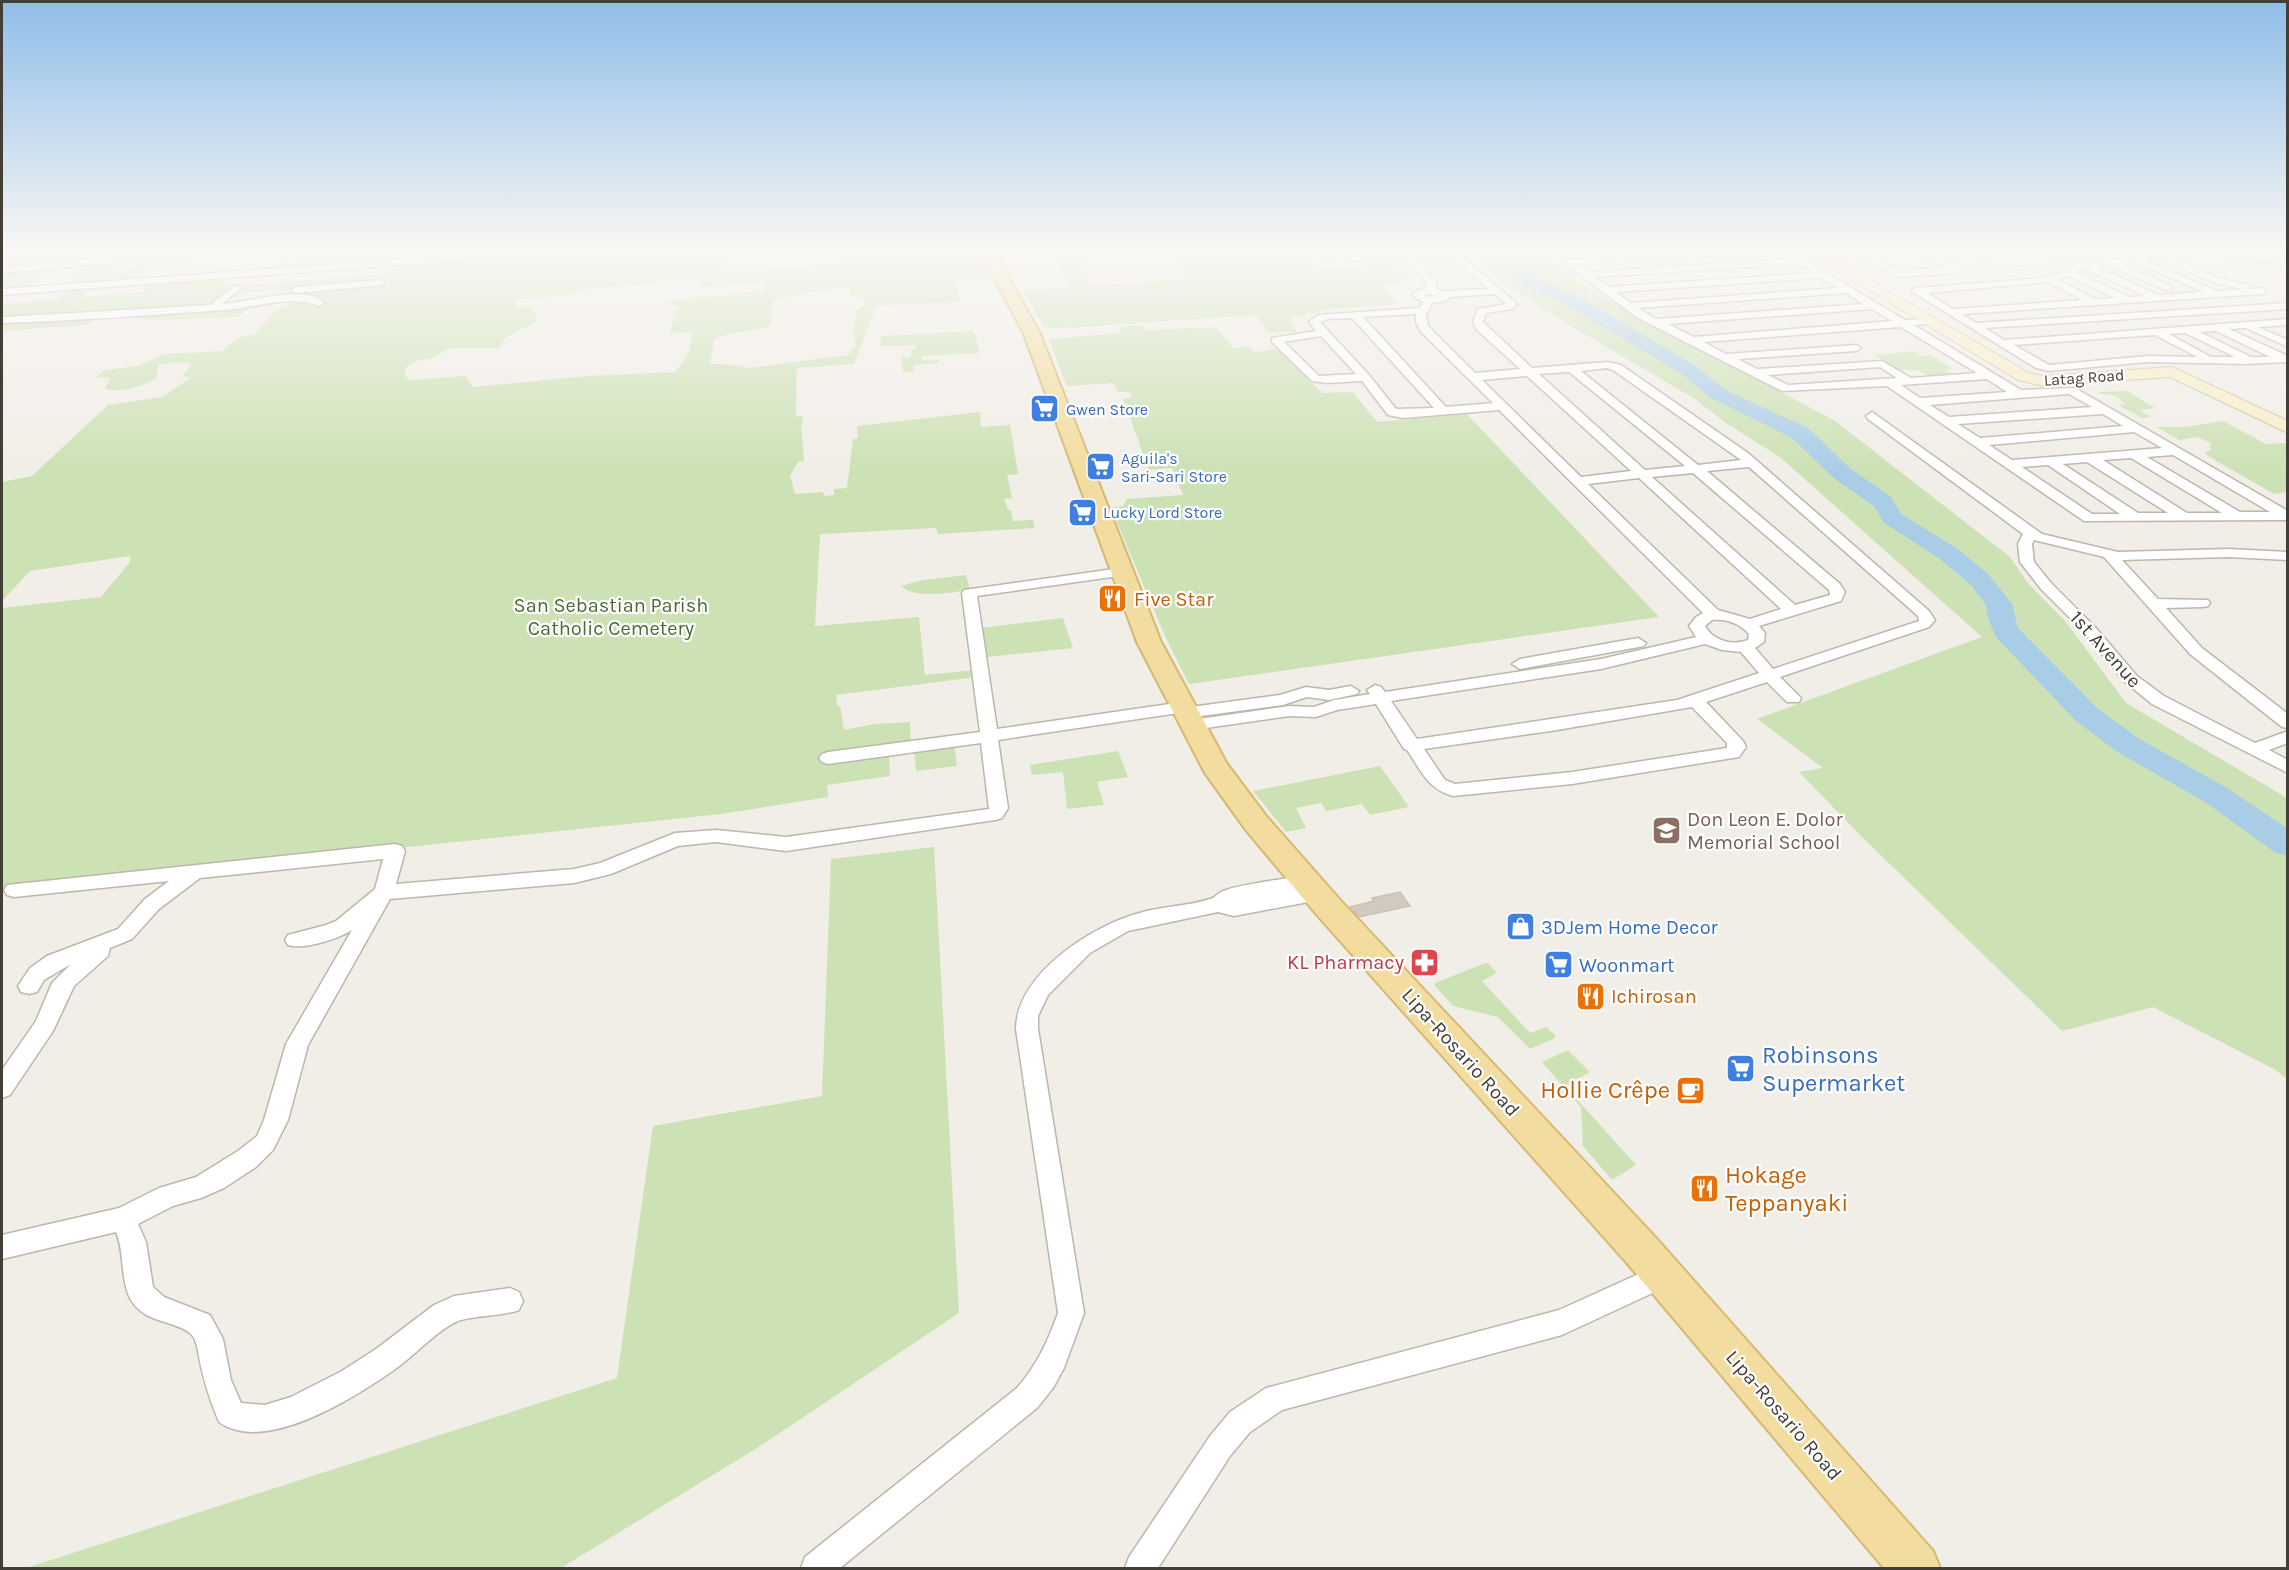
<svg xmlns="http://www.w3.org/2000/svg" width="2289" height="1570" viewBox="0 0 2289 1570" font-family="Karla,sans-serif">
	<rect width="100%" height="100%" fill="#f1eee7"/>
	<g fill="#cce1b4" fill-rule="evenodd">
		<polygon points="2,253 104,253 99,259 60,263 67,255 46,257 38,265 2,268 5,261 2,261"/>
		<polygon points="399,253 500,253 390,261 391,258 379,259 377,262 112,281"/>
		<path d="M561,253H578L577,258L644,253H722L721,273L977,253L992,279L955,281L960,302L876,306L854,364L797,368L796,417L802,416L803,423L801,424L804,461L798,462L790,476L795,494L823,492L824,496L834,495V489L847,488L853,439L858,438L857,426L980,412L981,427L1010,425L1018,474L1007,475L1012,498L1004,499L1008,510H1011L1013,521L1033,520L1035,528L938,534L936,528L820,534L815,626L919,617L925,675L975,670L976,677L836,695L837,706H840L844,730L874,724L910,722L911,743L889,753L890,776L827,785L828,797L721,814L2,890V608L101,597L130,562V556L30,571L2,601V482L32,476L108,405L162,397L190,378L182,376L191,366L188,362L159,364L156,379C138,388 125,392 105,389L110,378L96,377L104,370L138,366L164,354L222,351L237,338L255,334L275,311L296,300L321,303V300L318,299L286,296L282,293L306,291V288L236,293L243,285L385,274L391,264L477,258L476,261H484L482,266L500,264L505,255L523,254L519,263L559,260ZM701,278L699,288L763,282L765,291L666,301L667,304L679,307L680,309L666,313L676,315L669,333L692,332C688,357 690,354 675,372L588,376L473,387L466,376L411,380L404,376L407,366L419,360L431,359L450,348H499L506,337L539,321L532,307L514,308L516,300L562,295L583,290ZM849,288L851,295L866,301V305L857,310L853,333L856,346L848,355L749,368L737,365L710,364L714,340C731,329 753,334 771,325L773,300L817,291Z"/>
		<polygon points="1060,253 1079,253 1083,272 1091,286 1184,279 1179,253 1246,253 1249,257 1195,261 1197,265 1304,256 1318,269 1394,264 1410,281 1380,285 1399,304 1331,309 1290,318 1297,332 1269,333 1256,315 1051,329 1050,326 1044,327 1024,291 1071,287 1056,257"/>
		<polygon points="1480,253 1570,253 1542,255 1592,291 1835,421 2010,557 2027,582 2066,622 2126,703 2287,798 2287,1079 2274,1069 2153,1007 2062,1031 1862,837 1799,772 1823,768 1757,719 1982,637 1780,457 1726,423 1695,399 1549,313 1494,276 1478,257"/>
		<polygon points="158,257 143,276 67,283 82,265 120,261 113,270 133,269 141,259"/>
		<polygon points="45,269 28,287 2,290 2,272"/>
		<path d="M223,278L221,281L229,280L225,286L235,285C226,289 219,301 207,305L2,318V304L57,299L67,290L90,288L82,297L143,292L152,283Z"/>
		<polygon points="255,302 239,317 139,321 145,316 131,317"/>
		<polygon points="91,315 97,316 86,325 2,331 2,322"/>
		<polygon points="1142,325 1145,330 1216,327 1233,348 1247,346 1255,352 1278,349 1322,393 1353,392 1377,422 1467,414 1659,617 1189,684 1165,636 1111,508 1123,506 1127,499 1183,495 1172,468 1149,470 1123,399 1133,397 1130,392 1118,392 1113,383 1067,386 1049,339 1121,333 1118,327"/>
		<polygon points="974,331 980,353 922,356 922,360 939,359 939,363 913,365 914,373 903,371 901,357 911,357 911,349 916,349 916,345 880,346 881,336"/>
		<polygon points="1914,351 1922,356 1931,355 1953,369 1945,370 1956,377 1932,378 1918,370 1903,370 1903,373 1875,355"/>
		<path d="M2127,391L2155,408L2139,410L2151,417L2142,418L2118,405L2126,404C2121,401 2120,398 2115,396C2109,393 2103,396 2096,392Z"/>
		<polygon points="2223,421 2266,444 2287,443 2287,492 2274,494 2208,456 2205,452 2212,450 2209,447 2212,444 2198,437 2179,440 2157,427 2184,427"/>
		<path d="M966,575L970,590C951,592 917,600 901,586L918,581Z"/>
		<polygon points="1063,618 1073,648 987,657 985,655 980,628"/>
		<polygon points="954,743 957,766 916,771 914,749"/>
		<polygon points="1118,751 1128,777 1097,782 1104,805 1067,809 1063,772 1032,775 1030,765"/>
		<polygon points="1380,766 1409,807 1370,815 1362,804 1326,811 1321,803 1296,808 1306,828 1286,832 1253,791"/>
		<polygon points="934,847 959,1313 757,1448 561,1568 26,1568 617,1378 653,1126 822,1096 831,859"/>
		<polygon points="1485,963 1488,963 1497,973 1482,981 1530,1033 1546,1027 1555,1035 1555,1038 1530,1049 1498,1017 1453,1006 1435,986 1435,983"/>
		<polygon points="1568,1050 1590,1072 1565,1086 1636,1165 1612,1180 1583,1146 1581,1107 1542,1062"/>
	</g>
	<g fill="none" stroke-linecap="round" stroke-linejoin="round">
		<polyline stroke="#aacde7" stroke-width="3" points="2209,253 2288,267"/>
		<polygon fill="#aacde7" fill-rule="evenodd" points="1486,253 1504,253 1544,282 1574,294 1696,366 1725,390 1808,428 1851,469 1891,497 1901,514 1958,549 1989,575 2012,604 2018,628 2097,708 2138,738 2227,788 2288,829 2288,856 2276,853 2205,802 2116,751 2076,721 1996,637 1988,618 1986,605 1971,585 1940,559 1884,523 1874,506 1835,479 1792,438 1711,398 1682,374 1562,302 1532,290"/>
	</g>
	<polygon fill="#d1cabe" stroke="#cbc2b2" stroke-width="1.5" points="1400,892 1410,906 1359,917 1350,907 1374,901 1372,898"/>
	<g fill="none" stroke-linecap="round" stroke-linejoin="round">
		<defs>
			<g id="street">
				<polygon points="159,253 192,253 187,256 2,273 2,267"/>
				<polygon points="289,253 299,253 290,264 284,264 282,262"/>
				<polygon points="484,253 523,253 518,256 2,295 2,289"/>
				<path d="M1321,253H1331L1337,256L1458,253L1517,304L1513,309L1486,313L1483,322L1532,368L1607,362L1621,365L1748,453L1929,611L1935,620L1929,627L1780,677L1801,698L1799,702H1787L1767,682L1706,702L1743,741L1746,747L1739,757L1572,784L1453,796C1427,789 1421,770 1407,750L1404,749L1376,704L1337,710L1316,717L1289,716L1192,730L1186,729L1183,725L1186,721L1192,720L1289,706L1314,707L1334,700L1370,694L1367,690L1375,685L1381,687L1385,692L1601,659L1696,637L1689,626L1696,617L1703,613L1499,410L1403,418L1388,415L1362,381L1327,383L1312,381L1272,342V338L1316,331L1309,322L1318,315L1419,308L1423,302L1412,295L1420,289L1427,288V283L1403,259L1337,262L1328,260ZM1452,257L1488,289L1444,291L1437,289L1435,280L1413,259ZM1425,294L1438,296L1428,297ZM1495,294L1506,304L1478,309L1473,322L1477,330L1520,369L1475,373L1428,326L1426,315L1432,303L1445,301L1450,297ZM1416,314V322L1421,332L1493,403L1446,407L1363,317ZM1352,318L1434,408L1396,409L1369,375L1320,322L1328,319ZM1321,336L1356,374L1319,376L1284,342ZM1607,368L1613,370L1741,460L1698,465L1581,371ZM1569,372L1685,466L1645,470L1539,374ZM1527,376L1631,471L1581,477L1482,380ZM1749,467L1918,616L1919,621L1773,669L1755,648L1764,642L1765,633L1759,626L1841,601L1845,592L1840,584L1707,471ZM1693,473L1829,590L1830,595L1795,605L1652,477ZM1639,478L1781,609L1750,619L1718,610L1588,484ZM1712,620C1726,619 1739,623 1749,634L1748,640C1733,646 1713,641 1705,626ZM1705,644L1722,650L1741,652L1759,673L1677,700L1417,739L1391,701L1601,669ZM1692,707L1727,743V748L1572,772L1455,784L1445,780L1424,749L1551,731Z"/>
				<path d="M1655,253H1689L1684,256L1578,265L1588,272L1790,259L1782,253H1793L1905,320L1935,319V323L1914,325L2021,390L2075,388L2288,511V520L2084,521L1887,386L1782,391L1638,318L1564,263L1569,260ZM1798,264L1813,273L1609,287L1595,277ZM1821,278L1837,288L1631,303L1616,292ZM1846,293L1863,304L1656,319L1638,308ZM1872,309L1892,321L1694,337L1668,324ZM1901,327L1977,373L1911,378L1882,361L1757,369L1738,359L1856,351L1861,348L1856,345L1726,354L1704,342ZM1880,367L1897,378L1788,385L1768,375ZM1987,379L2007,392L1920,398L1901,385ZM2069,394L2092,407L1949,417L1930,405ZM2103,414L2123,426L1980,438L1958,424ZM2134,432L2162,448L2012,460L1989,445ZM2173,455L2270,512H2240L2147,457ZM2131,458L2222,513H2187L2103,460ZM2087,462L2168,513H2138L2063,464ZM2048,465L2120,514H2092L2022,467Z"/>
				<polygon points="1852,253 1864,253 1900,271 1947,267 1922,253 1934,253 1965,270 1960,273 1899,277"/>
				<path d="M1977,253C1992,252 2005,259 2020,259C2043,259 2065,252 2088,253L2083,256C2051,261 2005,276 1977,253Z"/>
				<path d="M2162,253H2176L2170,256L2218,278L2248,285L2249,289L2262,288L2267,291L2262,294L1962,314L1976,323L2288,303V309L1985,328L2004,340L2288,319V325L2258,327L2288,340V347L2246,328L2229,329L2288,356V362L2246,364L2148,362L2049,371L2036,368L1911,291L1916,288L2032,279L2051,276L2079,264ZM2160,259L2212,282L2243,289L2217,291L2146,261ZM2134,262L2204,292L2159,295L2098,267L2110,266L2165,290H2171V286L2122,264ZM2086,269L2145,296L2130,297L2075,272ZM2067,276L2115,298L2096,299L2058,280ZM2048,282L2083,300L1953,309L1927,293ZM2216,331L2270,357H2251L2200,332ZM2185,333L2235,357H2211L2169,334ZM2155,335L2197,357L2148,356L2049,365L2014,345Z"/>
				<polygon points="2229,253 2251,253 2288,258 2288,264 2234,256"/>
				<polygon points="380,280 385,283 383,285 296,293 291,290 296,287"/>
				<path d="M236,285L241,288L239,290L222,304C246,303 307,283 324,303L319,306C286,294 259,308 225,310C151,315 76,321 2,323V317L210,305Z"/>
				<polygon points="1872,412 2042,534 2118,552 2229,549 2288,552 2288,560 2229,557 2122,560 2158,599 2208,600 2210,603 2208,606 2203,607 2166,608 2202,648 2288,714 2288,728 2282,727 2190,654 2104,557 2034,540 2032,544 2034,562 2051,583 2095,627 2137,676 2164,696 2255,743 2288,731 2288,743 2269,750 2288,760 2288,773 2152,704 2125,682 2085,633 2041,589 2020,562 2018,544 2023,534 1868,419 1866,416"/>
				<path d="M1121,568L1128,572L1126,575L977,596L997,729L1183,702L1189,703L1191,707L1280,695L1306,687L1329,690L1351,686L1359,691L1357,694L1329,700L1307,697L1283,705L1186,718L1180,717L1178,713L998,740L1008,808L1002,818L995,820L786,851L716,842L678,846L611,874L574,883L390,899L308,1045L288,1120L273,1150L256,1167L224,1188L201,1198L173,1206L138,1224L146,1242L153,1287L164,1297L210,1315L223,1339L231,1380L241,1403L265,1405L291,1397L342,1371L376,1349L434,1305L454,1296L510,1288L519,1292L523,1301L519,1310C501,1317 466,1315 452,1324C431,1336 414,1356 394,1370C355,1397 265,1455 219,1422C209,1398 202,1376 198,1351C197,1345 195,1338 191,1334C176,1320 145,1324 131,1300C120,1281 125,1253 116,1232L2,1259V1235L119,1208L159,1188L196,1177L238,1151L257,1136L264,1120L286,1044L352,930C338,939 304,950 288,945L285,940L288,935L326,925L336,921L375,889L383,859L200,878L159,909L132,939L110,948L108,956L74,986L53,1031L10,1095L2,1098V1070L36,1021L52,983L71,964L44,980L37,992L29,994L21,992L18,986L30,968L47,956L118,929L145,899L169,881L14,897L7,895L4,890L7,885L395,844L402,846L405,851L396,884L574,869L600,863L675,833L716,830L786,837L989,809L981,743L828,764L822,762L819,758L822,754L828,752L980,732L962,593L964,590Z"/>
				<polygon points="1638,638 1646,643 1644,646 1520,669 1512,664 1520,659"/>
				<path d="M1307,875L1314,877L1317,882L1310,888L1324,889L1327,894L1324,899L1234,916L1218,912L1128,931L1090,953L1048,995L1038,1016V1029L1084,1313L1064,1368L1053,1388L1037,1408L840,1568H801L805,1557L1017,1388C1037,1365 1048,1341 1058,1313L1016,1029C1016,974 1094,924 1143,912C1165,906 1189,906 1210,899C1215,898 1217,894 1221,892C1238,884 1287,879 1307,875Z"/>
				<polygon points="1663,1263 1672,1266 1676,1275 1672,1284 1562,1335 1282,1410 1250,1432 1230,1456 1158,1568 1125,1568 1129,1557 1210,1436 1230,1412 1266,1388 1559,1310"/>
			</g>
			<polygon id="secondary" points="1808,253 1823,253 2029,373 2043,376 2172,367 2288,421 2288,433 2170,377 2043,386 2018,380"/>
			<polygon id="primary" points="981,253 995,253 1040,334 1161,642 1227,764 1266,816 1340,900 1655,1237 1933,1551 1940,1568 1884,1568 1627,1263 1318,916 1246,830 1205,773 1137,642 1024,334"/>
		</defs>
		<use href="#street" stroke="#bcb6ab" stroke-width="3"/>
		<use href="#secondary" stroke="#ccc09b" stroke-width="2"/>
		<use href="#primary" stroke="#d5b971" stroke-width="4"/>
		<use href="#street" fill="#fff" fill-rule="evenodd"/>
		<use href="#secondary" fill="#f8eeca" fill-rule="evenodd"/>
		<use href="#primary" fill="#f2dc9f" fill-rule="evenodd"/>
	</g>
	<linearGradient id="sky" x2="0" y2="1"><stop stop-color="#8fbee8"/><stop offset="0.53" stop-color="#f9f7f4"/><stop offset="1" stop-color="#f9f7f4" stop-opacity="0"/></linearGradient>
	<rect width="2289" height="473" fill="url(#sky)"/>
	<defs>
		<symbol id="supermarket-square" viewBox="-11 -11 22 22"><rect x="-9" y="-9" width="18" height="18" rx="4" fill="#3f7fe0" stroke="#fff"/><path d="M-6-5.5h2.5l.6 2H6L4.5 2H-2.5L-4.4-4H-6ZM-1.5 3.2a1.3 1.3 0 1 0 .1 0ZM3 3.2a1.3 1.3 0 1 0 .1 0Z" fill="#fff"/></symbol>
		<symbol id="restaurant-square" viewBox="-11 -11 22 22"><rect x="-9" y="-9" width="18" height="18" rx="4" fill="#e8710a" stroke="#fff"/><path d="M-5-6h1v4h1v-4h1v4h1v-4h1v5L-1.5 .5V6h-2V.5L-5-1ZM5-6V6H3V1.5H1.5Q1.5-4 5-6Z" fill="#fff"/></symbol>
		<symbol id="school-square" viewBox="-11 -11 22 22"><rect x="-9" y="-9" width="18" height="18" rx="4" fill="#8d6e63" stroke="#fff"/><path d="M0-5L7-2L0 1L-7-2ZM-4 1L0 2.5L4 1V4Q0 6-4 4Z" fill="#fff"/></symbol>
		<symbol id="shop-square" viewBox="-11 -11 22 22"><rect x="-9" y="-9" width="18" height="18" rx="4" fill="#3f7fe0" stroke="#fff"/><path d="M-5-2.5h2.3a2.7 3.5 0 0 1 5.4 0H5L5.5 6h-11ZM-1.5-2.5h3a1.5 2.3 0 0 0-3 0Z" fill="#fff"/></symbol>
		<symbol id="pharmacy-square" viewBox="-11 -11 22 22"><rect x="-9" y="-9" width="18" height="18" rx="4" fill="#e0444e" stroke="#fff"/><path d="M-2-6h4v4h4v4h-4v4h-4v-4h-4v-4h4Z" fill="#fff"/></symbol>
		<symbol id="cafe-square" viewBox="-11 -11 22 22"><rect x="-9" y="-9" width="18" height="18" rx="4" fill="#e8710a" stroke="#fff"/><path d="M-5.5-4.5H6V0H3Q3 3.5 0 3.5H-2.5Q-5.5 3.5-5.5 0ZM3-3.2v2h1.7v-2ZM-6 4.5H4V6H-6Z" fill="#fff"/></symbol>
	</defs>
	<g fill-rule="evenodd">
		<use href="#supermarket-square" x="1028" y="392" width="33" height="33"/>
		<use href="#supermarket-square" x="1084" y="450" width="33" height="33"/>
		<use href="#supermarket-square" x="1066" y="496" width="33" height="33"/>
		<use href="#restaurant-square" x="1096" y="582" width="33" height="33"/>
		<use href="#school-square" x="1650" y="814" width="33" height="33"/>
		<use href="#shop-square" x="1504" y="910" width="33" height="33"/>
		<use href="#pharmacy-square" x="1408" y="946" width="33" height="33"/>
		<use href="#supermarket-square" x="1542" y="948" width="33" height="33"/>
		<use href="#restaurant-square" x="1574" y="980" width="33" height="33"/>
		<use href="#supermarket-square" x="1724" y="1052" width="33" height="33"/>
		<use href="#cafe-square" x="1674" y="1074" width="33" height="33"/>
		<use href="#restaurant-square" x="1688" y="1172" width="33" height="33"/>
	</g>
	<g text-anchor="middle" stroke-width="4.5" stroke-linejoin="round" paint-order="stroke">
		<g font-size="16" fill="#433f37" stroke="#fff">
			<text transform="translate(2084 377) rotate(-4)" y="6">Latag Road</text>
		</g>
		<g font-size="16" fill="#366cbe" stroke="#fff" text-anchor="start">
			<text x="1066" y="415">Gwen Store</text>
			<text x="1121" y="464">Aguila's<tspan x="1121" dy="18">Sari-Sari Store</tspan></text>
			<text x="1103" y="518">Lucky Lord Store</text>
		</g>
		<g font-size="20" fill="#c56008" stroke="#fff" text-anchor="start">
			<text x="1134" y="606">Five Star</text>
			<text x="1611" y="1003">Ichirosan</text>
		</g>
		<g font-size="20" fill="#476e31" stroke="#fff">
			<text x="611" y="612">San Sebastian Parish<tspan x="611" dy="23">Catholic Cemetery</tspan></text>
		</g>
		<g font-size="20" fill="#433f37" stroke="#fff">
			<text transform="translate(2106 649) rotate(48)" y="7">1st Avenue</text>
			<text transform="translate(1461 1052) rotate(48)" y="7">Lipa-Rosario Road</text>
			<text transform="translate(1784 1415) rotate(49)" y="7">Lipa-Rosario Road</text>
		</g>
		<g font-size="20" fill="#785e54" stroke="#fff" text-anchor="start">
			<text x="1687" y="826">Don Leon E. Dolor<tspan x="1687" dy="23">Memorial School</tspan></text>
		</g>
		<g font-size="20" fill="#366cbe" stroke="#fff" text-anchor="start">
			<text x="1541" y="934">3DJem Home Decor</text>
			<text x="1579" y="972">Woonmart</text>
		</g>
		<g font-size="20" fill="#be3a42" stroke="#fff" text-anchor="end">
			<text x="1404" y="969">KL Pharmacy</text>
		</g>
		<g font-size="24" fill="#366cbe" stroke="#fff" text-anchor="start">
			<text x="1762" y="1063">Robinsons<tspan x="1762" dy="28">Supermarket</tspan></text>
		</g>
		<g font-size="24" fill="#c56008" stroke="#fff" text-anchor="end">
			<text x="1670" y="1098">Hollie Crêpe</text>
			<text x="1725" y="1183" text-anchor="start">Hokage<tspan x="1725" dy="28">Teppanyaki</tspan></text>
		</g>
	</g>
	<rect width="2289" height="1570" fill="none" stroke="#433f37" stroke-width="6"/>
</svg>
